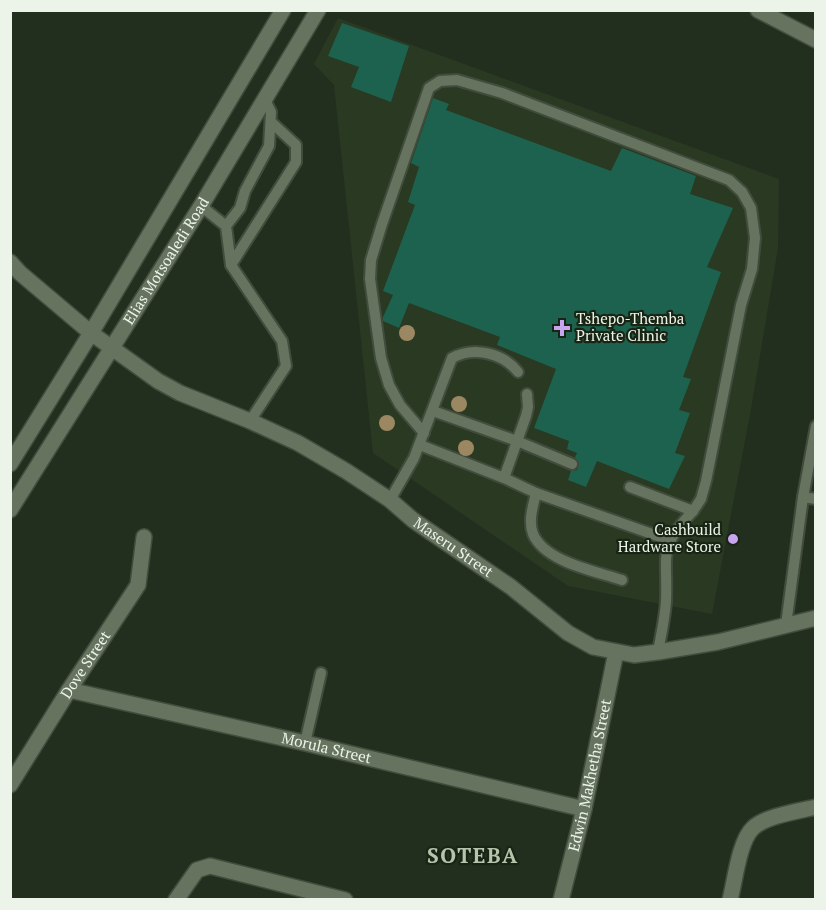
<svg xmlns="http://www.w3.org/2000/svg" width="826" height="910" viewBox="0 0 826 910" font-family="'PT Serif',serif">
	<rect width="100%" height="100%" fill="#232f1e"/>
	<polygon fill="#293922" points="338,18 779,179 778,248 751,409 712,614 568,586 373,453 334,85 314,64"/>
	<g fill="#1d624e">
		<polygon points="342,23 409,46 391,102 351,87 359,67 328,56"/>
		<polygon points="433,98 449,104 446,110 611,171 622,148 696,176 690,194 733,208 707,267 721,272 683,377 691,379 679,410 690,413 675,453 685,456 669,489 597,461 586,487 568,480 571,471 577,470 579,464 575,457 577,453 567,449 569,441 534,428 556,369 497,345 500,337 409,303 399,328 383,321 383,317 393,295 383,291 415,205 408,202 419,167 411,163"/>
	</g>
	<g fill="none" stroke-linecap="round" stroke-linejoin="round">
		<defs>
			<g id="service">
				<polyline points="201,206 226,226"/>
				<polyline points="231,265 296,162 296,145 271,122"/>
				<polyline points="433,411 517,441 572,464"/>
				<polyline points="250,421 286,366 282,341 231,265 226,226 240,208 245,191 269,146 271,112 265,100"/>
				<polyline points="424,433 400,405 389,385 381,358 370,279 371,260 382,224 429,88 440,81 457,80 502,93 729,180 742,192 751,208 755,238 752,269 741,305 706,481 701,499 693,511"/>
				<polyline points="420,445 504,478 536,493 669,540"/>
				<polyline points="504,478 526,416 528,407 527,394"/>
				<path d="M630,487L693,511C657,549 668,554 666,601C665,618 661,635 658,652"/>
				<path d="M536,493C533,506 528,521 533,534C545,562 595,571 622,580"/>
				<polyline points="803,497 816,499"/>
				<path d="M390,500L414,458L452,358C474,346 503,353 518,372"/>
				<polyline points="786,625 803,497 816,426"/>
				<polyline points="305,743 321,673"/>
			</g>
			<g id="minor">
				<polyline points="758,10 816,40"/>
				<path id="s1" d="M69,690L305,743L584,809"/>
				<path id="s2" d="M10,785L69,690L138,585L144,537"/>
				<polyline points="176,900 197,870 210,866 345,900"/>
				<path id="s3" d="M561,900L584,809L616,652"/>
				<path d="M730,900C735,881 739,841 753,828C765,816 799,811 816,807"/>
			</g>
			<g id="tertiary">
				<path id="s4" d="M10,262L20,273L91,333L158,381L180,393L250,421L298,443L346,471L390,500L413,520L511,587L568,633L593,647L634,655L658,652L718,642L816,618"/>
			</g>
			<g id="secondary">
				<polyline points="10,464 91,333 283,10"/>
				<path id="s5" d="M10,510L201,206L318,10"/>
			</g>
		</defs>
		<use href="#service" stroke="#424c3d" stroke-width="14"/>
		<use href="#minor" stroke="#424c3d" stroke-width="18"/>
		<use href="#tertiary" stroke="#424c3d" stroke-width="18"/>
		<use href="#secondary" stroke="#424c3d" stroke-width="18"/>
		<use href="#service" stroke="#65735f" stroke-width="10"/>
		<use href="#minor" stroke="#65735f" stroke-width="15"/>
		<use href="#tertiary" stroke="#65735f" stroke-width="15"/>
		<use href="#secondary" stroke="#65735f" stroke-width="15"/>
	</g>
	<g fill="#9b8863">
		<circle cx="407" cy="333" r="8"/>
		<circle cx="459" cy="404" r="8"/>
		<circle cx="387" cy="423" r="8"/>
		<circle cx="466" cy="448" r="8"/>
	</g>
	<g fill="#c7a6ef" stroke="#192514" stroke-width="2">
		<path d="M559 319h6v6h6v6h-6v6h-6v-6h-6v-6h6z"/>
		<circle cx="733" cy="539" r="6"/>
	</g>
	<g text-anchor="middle" stroke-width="4.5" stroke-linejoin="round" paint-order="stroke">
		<g font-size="15" fill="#ecf4e9" stroke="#192514">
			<text dy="5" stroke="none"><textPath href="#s5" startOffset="294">Elias Motsoaledi Road</textPath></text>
			<text dy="5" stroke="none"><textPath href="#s4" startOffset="531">Maseru Street</textPath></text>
			<text dy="5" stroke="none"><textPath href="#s2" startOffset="142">Dove Street</textPath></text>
			<text dy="5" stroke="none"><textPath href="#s1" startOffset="264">Morula Street</textPath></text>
			<text dy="5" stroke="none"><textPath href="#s3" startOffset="128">Edwin Makhetha Street</textPath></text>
		</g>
		<g font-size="15" fill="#ecf4e9" stroke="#192514" text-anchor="start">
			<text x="576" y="324">Tshepo-Themba<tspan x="576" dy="17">Private Clinic</tspan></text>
			<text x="721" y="535" text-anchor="end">Cashbuild<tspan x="721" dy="17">Hardware Store</tspan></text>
		</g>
		<g font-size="21" font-weight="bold" letter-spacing="1.5" fill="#b4c4ad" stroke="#192514">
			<text x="473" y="863">SOTEBA</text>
		</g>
	</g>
	<rect width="826" height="910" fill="none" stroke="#ecf4e9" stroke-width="24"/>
</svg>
